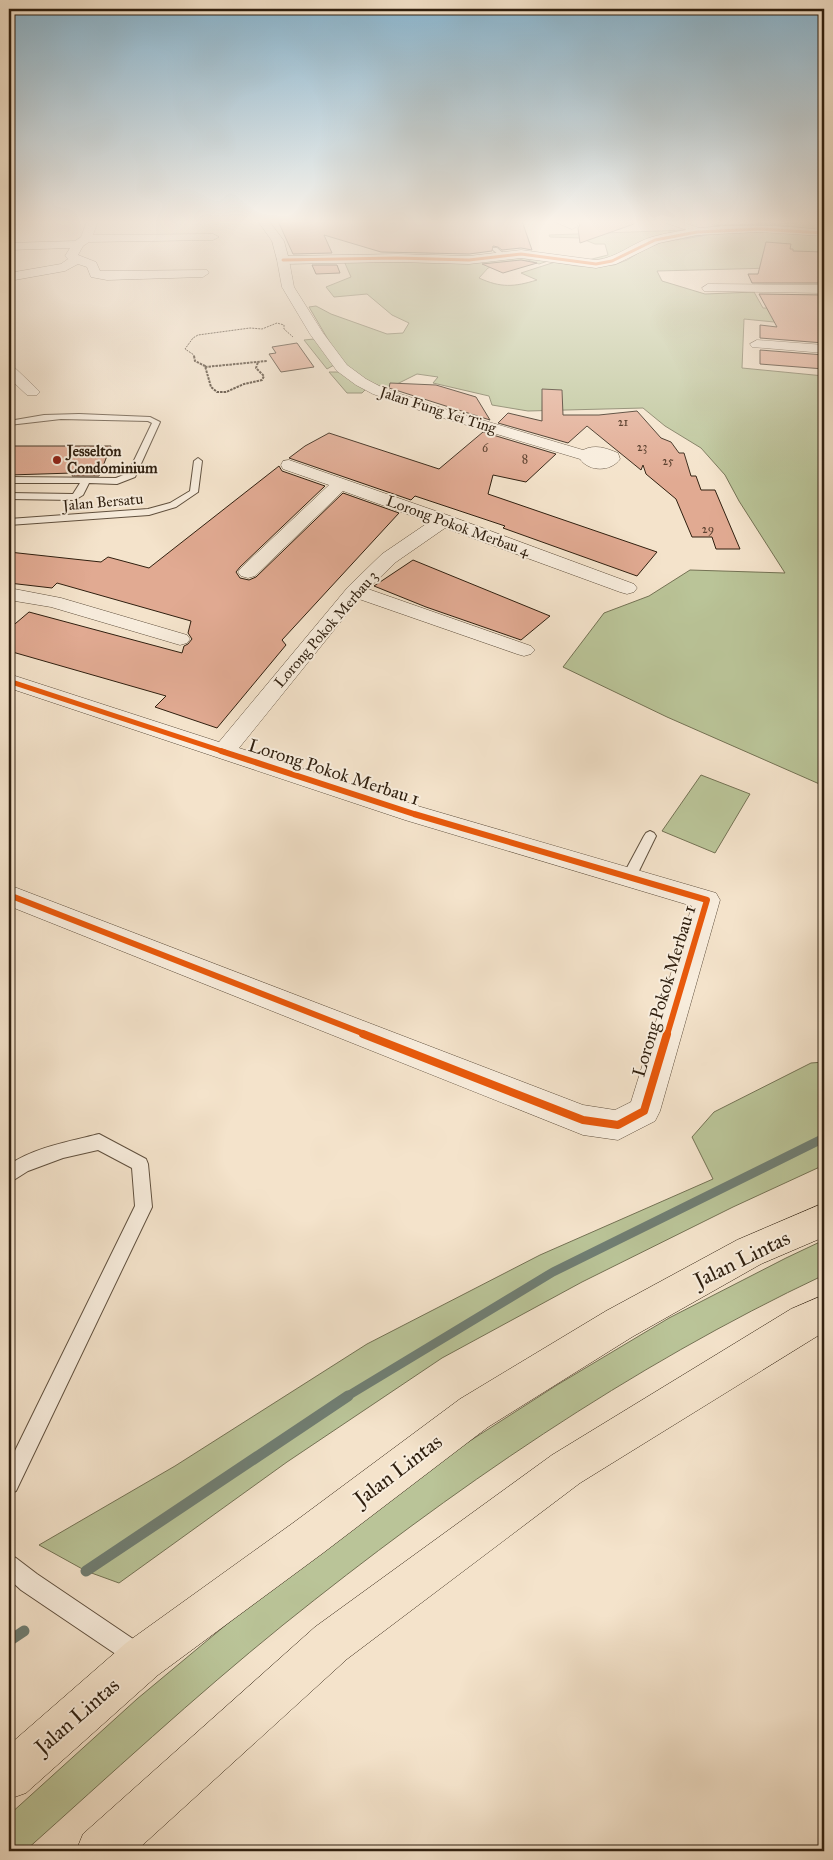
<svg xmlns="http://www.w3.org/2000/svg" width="833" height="1860" viewBox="0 0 833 1860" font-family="'IM FELL Great Primer',serif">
	<rect width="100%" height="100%" fill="#f4e3cb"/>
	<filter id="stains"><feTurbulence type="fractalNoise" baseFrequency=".004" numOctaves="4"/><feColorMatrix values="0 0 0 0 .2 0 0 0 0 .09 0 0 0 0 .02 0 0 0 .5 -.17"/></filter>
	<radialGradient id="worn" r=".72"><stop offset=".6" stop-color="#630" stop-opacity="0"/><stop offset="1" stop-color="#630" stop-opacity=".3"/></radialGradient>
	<g fill="#bac498" stroke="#747254">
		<polygon points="765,221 776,224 824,221 824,231 753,225"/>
		<polygon points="686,230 611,261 588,260 608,255 605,244 595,244 580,238 550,237 549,235"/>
		<path d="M731,231H788L824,235V269L774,268L657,271L662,281L705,294L754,292L763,308L824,309V327L744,319L742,368L824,376V786L667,717L563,667L604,613L649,596L690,570L785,573L739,501L725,475L701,448L665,426L643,408L528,411L492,405L489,396L433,383L438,377L417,374L387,389L362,379L340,360L309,307L316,306L331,314L387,334L403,333L409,323L392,315L367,294L334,297L326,287L351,277L344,261L514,256L548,261L539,264L528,260L517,262L513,261L488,268L479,278C501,288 514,287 537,280L521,273L555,262L577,266L614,265L627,260L648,247L663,242Z"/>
		<polygon points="314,339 334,365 327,369 304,340"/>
		<polygon points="329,372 339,372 366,389 362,393 347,393"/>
		<polygon points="701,775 750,794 715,853 662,831"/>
		<polygon points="824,1062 824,1165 733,1207 582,1282 442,1358 287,1462 119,1583 86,1571 39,1545 175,1466 367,1344 540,1255 713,1179 692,1137 714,1112 811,1063"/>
		<path d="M824,1240V1275C629,1367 451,1490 283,1625C194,1697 110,1775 25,1851H9V1815L137,1699L263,1594L462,1446L557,1385L669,1318L786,1258Z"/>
	</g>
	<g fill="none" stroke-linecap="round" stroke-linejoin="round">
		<g stroke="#707e73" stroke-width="3">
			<polyline points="715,226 769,225 799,228"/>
			<polyline points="684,238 706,234"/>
		</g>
		<polyline stroke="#707e73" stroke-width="9" points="346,1397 553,1272 824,1138"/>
		<g stroke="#707e73" stroke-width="11">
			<polyline points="86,1571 348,1396"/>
			<polyline points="9,1641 24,1631"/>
		</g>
	</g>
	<g fill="#e1aa92" stroke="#2f1f0f">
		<polygon points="278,221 522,221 532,250 521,248 502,250 498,247 493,246 492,251 469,254 381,252 324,235 332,253 293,254"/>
		<polygon points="577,221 633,221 634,224 580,243 578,228 580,225"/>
		<polygon points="766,242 791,244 790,249 793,249 793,251 824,252 824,283 752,283 748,274 758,274"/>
		<polygon points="521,260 537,263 503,273 482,264"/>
		<polygon points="312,265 337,265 340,273 316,274"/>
		<polygon points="759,294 824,295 824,343 760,338 760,325 777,327"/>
		<polygon points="297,343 314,367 281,372 269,354 276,353 272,347"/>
		<polygon points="760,350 824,355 824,369 760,364"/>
		<polygon points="390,383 436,385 476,397 490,420 389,388"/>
		<polygon points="542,389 562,390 563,415 599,415 637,411 661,438 671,442 679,453 684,453 691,476 696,476 701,490 715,490 740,549 716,549 712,537 692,537 676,499 646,474 643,465 641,470 587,426 568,443 498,423 508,413 542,421"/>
		<polygon points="483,432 556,454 526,482 493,475 488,494 657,552 637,576 503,528 505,526 415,496 411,500 289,458 305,446 329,433 439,469"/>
		<polygon points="9,446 111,446 99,476 72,476 73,473 9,475"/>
		<polygon points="279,466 282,471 325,486 240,567 236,572 240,578 249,580 256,577 343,493 399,513 282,640 286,645 217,728 155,707 166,696 9,651 9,629 29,612 182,653 184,646 188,644 192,639 188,633 191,621 57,583 52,588 9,583 9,552 101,562 108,557 149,568"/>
		<polygon points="413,560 550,616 521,640 426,607 374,586"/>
	</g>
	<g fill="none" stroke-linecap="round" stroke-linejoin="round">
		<defs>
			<g id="lane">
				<polygon points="493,248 497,248 504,254 499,255 493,250"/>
				<polygon points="79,414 150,417 160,422 135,477 117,484 89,483 83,495 75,500 9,499 9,493 73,494 80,483 9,483 9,477 116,478 128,473 152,423 148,421 61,419 9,425 9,421 44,415"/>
				<polygon points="198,458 202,461 198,492 176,507 149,515 9,525 9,519 148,509 170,503 190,491 194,461"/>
				<polygon points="650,831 654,833 656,836 636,877 634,880 624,880 622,877 644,836 646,833"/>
				<path d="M99,1134L146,1159L148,1164L152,1207L16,1491L9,1494V1463L135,1206L132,1168L98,1150L63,1158L28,1171L9,1183V1165C32,1148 71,1141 99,1134Z"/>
				<polygon points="9,1555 16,1558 37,1574 145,1647 148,1655 145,1663 137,1666 129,1663 21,1590 9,1579"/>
			</g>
			<g id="street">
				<polygon points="87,221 98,221 93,235 213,234 219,237 213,240 89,242 83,246 78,255 96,262 100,271 207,270 209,273 203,277 107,280 91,277 87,267 78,264 65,271 9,281 9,273 61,264 68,259 65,256 70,248 9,250 9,243 75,241 81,237"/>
				<polygon points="553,221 570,221 578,226 572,229"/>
				<polygon points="661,221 679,221 705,230 707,232 701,235"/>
				<path d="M283,256L289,260L294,287L323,333L347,365L366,379L383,388L445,409L583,450C595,444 606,448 618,453L620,459C611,472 589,472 580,459L433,415L373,394L356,385L337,371L310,334L282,287L277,260Z"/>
				<polygon points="708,284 824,285 824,293 704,291 702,288"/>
				<polygon points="757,340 824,345 824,353 752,347 750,344"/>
				<polygon points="9,366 14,367 37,389 40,392 37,395 27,395 9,378"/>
				<polygon points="289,460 450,516 634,584 637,588 634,592 627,594 620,592 445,528 396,562 368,589 531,646 535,650 531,654 524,656 517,654 359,599 239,748 421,807 716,893 720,900 660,1111 655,1121 618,1140 583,1135 9,906 9,885 583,1105 615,1110 631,1102 692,906 405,820 9,688 9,674 219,742 348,587 382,554 429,522 343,491 255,576 248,578 241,576 238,572 241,568 329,485 283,469 281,465 283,461"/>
				<polygon points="9,588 61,598 187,635 190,639 187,643 180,645 51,607 9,600"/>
			</g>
			<path id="secondary" d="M258,221H269L284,241L288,256L397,254L469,256L521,250L596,260C617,258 632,243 652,237C708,222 767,224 824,230V236L760,232L697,235L659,243L616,264L596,268L521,258L469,264L397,262L283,264L277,260L272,241Z"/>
			<g id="highway">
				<polygon points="824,1203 824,1237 761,1264 632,1337 488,1427 323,1553 158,1675 26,1793 9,1799 9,1745 126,1643 293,1523 460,1399 606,1311 737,1240"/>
				<polygon points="824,1295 824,1332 580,1483 347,1659 136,1851 76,1851 83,1834 315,1627 552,1455 791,1309"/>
			</g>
		</defs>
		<use href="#lane" stroke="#60503e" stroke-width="2"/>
		<use href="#street" stroke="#60503e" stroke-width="1"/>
		<use href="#secondary" stroke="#2f1f0f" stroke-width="1"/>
		<use href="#highway" stroke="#2f1f0f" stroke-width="1"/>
		<polyline stroke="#2f1f0f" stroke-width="1" stroke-dasharray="2 1" stroke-linecap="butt" points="194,357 194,355 185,349 193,338 198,335 250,328 262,329 277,323 284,325 284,329 293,337"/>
		<g stroke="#2f1f0f" stroke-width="2" stroke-dasharray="2.5 1" stroke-linecap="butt">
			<polyline points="194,356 195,361 205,366 211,387 217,392 226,392 244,384 262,380 264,376 256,368 258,362"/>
			<polyline points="205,367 267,361"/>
		</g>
		<use href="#lane" fill="#f8eddd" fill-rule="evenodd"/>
		<use href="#street" fill="#f8eddd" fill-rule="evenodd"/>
		<use href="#secondary" fill="#f8eddd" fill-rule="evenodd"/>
		<use href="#highway" fill="#f4e3cb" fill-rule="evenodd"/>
		<defs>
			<polyline id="cycleway-far3" points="283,260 397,258 469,260 521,254 596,264 612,261 655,240 697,232 760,229 824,233"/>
			<polyline id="cycleway-far2" points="9,681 225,752"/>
			<g id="cycleway-far1">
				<polyline points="221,751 414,814 707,900 667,1035"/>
				<polyline points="9,895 367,1035"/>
			</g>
			<polyline id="cycleway" points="363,1034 583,1120 618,1125 644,1111 667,1034"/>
		</defs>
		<use href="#cycleway-far3" stroke="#f8eddd" stroke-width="4.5"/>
		<use href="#cycleway-far2" stroke="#f8eddd" stroke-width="8"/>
		<use href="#cycleway-far1" stroke="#f8eddd" stroke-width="9"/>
		<use href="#cycleway" stroke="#f8eddd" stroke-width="11"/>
		<use href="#cycleway-far3" stroke="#e8590c" stroke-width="3"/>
		<use href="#cycleway-far2" stroke="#e8590c" stroke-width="5"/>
		<use href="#cycleway-far1" stroke="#e8590c" stroke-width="6"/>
		<use href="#cycleway" stroke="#e8590c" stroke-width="8"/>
	</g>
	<linearGradient id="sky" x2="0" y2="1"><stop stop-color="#89b8d4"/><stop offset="0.46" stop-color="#faf2e8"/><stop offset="1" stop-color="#faf2e8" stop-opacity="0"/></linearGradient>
	<rect width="833" height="482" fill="url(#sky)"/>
	<circle fill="#8f2418" stroke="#f8eddd" stroke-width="2" cx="57" cy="460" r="5"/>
	<g text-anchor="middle" stroke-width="4" stroke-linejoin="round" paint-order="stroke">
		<g font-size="12" fill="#5c4230">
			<text x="623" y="426">21</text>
			<text x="642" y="451">23</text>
			<text x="485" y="452">6</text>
			<text x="525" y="463">8</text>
			<text x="668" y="465">25</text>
			<text x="708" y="533">29</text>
		</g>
		<g font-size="15" fill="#2f1f0f" stroke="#f8eddd">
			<text transform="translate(438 410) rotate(18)" y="5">Jalan Fung Yei Ting</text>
			<text transform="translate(103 502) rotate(-5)" y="5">Jalan Bersatu</text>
			<text transform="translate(458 526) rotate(20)" y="5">Lorong Pokok Merbau 4</text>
			<text transform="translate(326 629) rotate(-49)" y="5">Lorong Pokok Merbau 3</text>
		</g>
		<g font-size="15" font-weight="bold" fill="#2f1f0f" stroke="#f8eddd" text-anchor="start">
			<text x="67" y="456">Jesselton<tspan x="67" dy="17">Condominium</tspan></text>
		</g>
		<g font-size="18" fill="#2f1f0f" stroke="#f8eddd">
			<text transform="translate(334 772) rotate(18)" y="6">Lorong Pokok Merbau 1</text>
			<text transform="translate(664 991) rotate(-73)" y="6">Lorong Pokok Merbau 1</text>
		</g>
		<g font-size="21" fill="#2f1f0f" stroke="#f8eddd">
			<text transform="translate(742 1259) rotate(-26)" y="7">Jalan Lintas</text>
			<text transform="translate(398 1470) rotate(-37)" y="7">Jalan Lintas</text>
			<text transform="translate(77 1716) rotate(-41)" y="7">Jalan Lintas</text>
		</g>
	</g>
	<rect width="833" height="1860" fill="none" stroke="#f4e3cb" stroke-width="30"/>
	<rect x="10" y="10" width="813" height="1840" fill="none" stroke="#2f1f0f" stroke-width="2.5"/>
	<rect x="15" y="15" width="803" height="1830" fill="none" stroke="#2f1f0f"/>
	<rect width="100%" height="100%" filter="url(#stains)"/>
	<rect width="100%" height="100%" fill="url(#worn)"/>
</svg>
